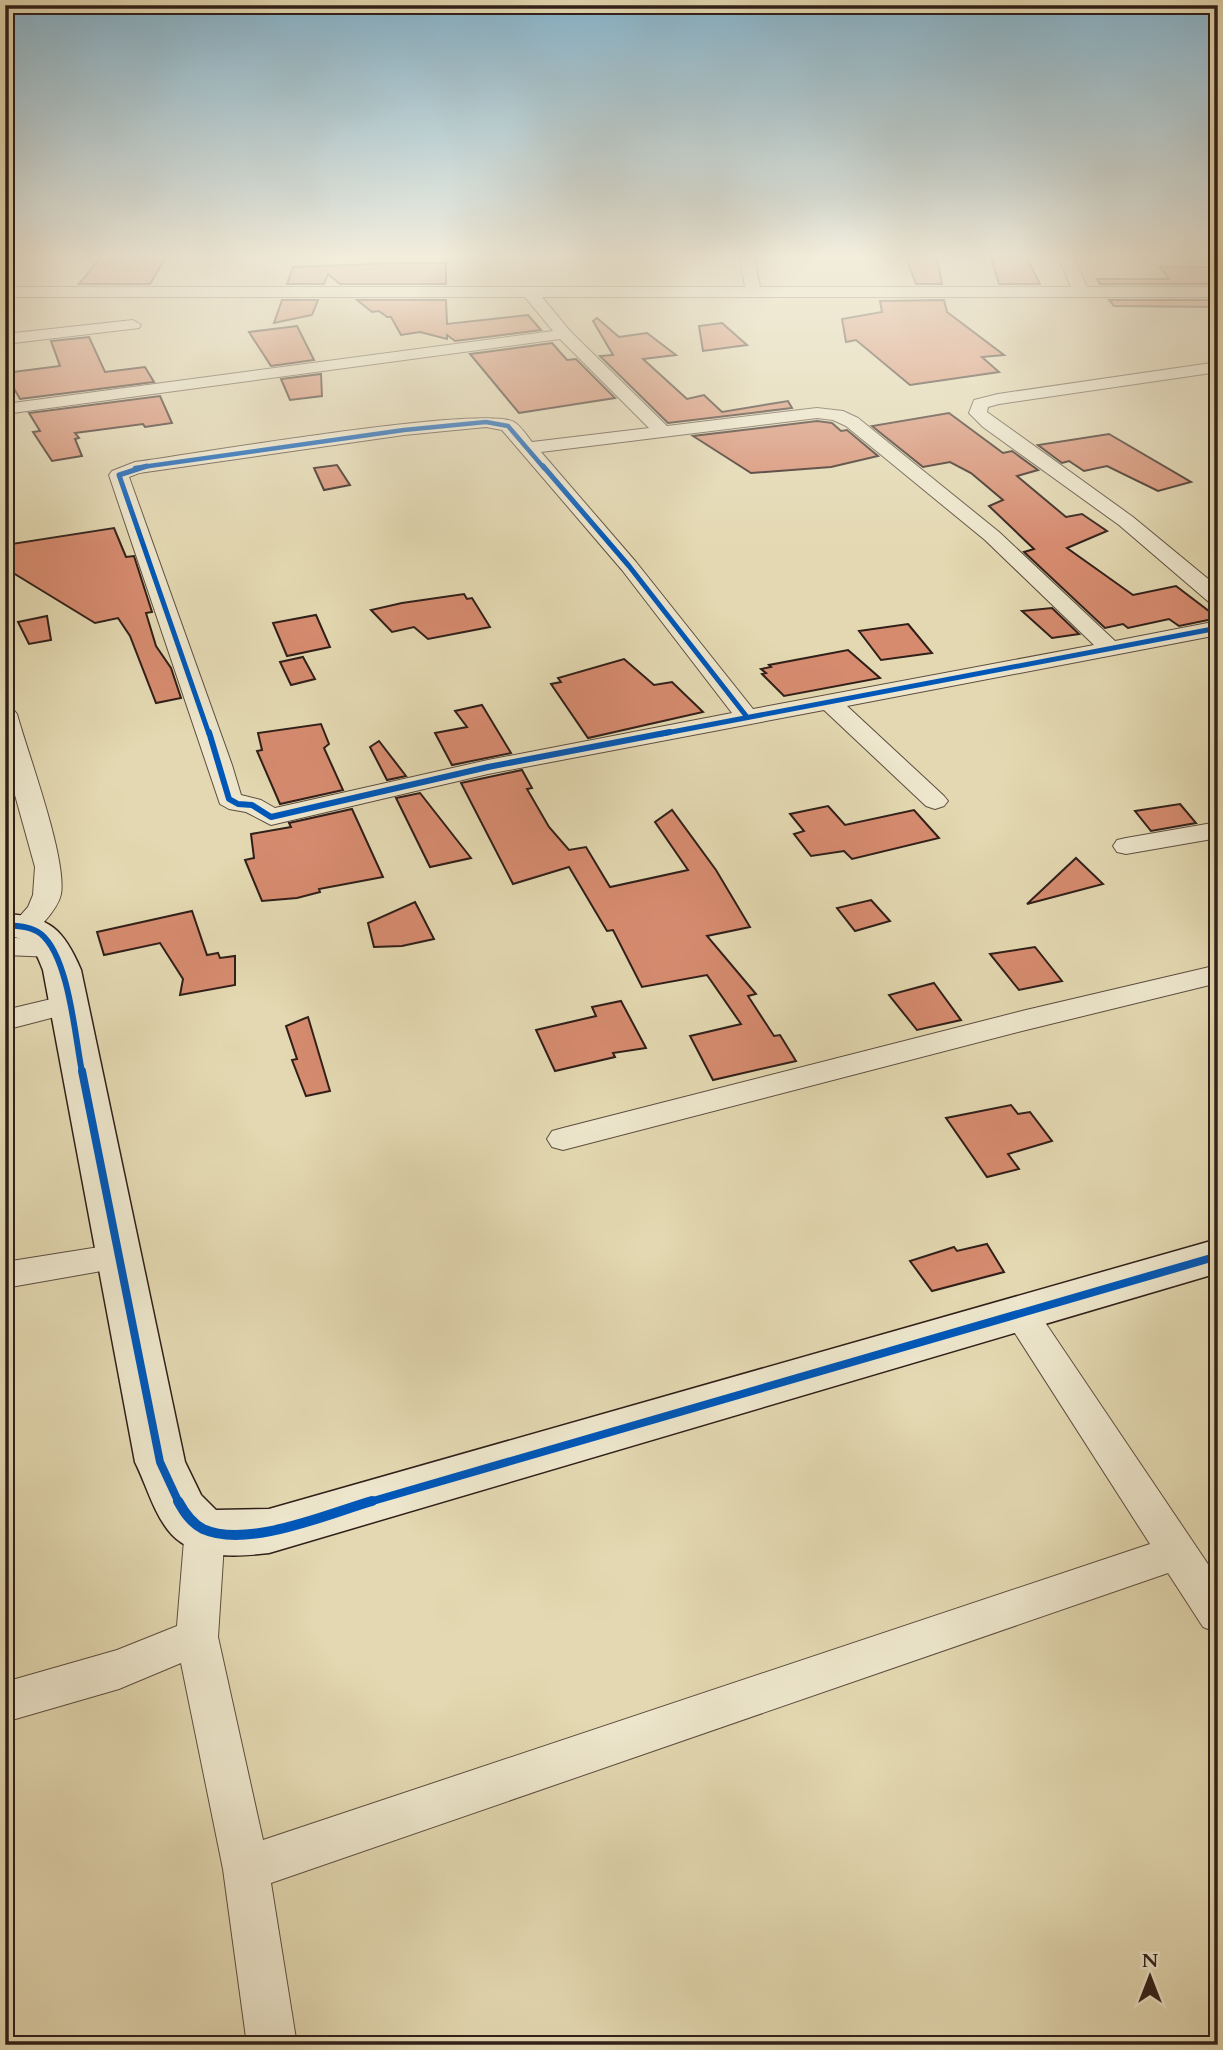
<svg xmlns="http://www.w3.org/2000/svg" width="1223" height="2050" viewBox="0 0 1223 2050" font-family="Cardo,serif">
	<rect width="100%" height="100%" fill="#e3d8b1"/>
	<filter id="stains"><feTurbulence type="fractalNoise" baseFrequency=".00286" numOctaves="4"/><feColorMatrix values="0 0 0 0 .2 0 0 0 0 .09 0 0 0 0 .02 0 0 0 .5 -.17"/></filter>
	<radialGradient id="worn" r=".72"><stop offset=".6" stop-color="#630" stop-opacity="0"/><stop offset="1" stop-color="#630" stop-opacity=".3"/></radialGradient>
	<g fill="#d68b6f" stroke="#301f19" stroke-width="2">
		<polygon points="100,258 134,258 165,259 150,284 79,284"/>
		<polygon points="906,258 937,258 942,284 916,284"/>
		<polygon points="991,258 1027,258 1040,284 999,284"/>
		<polygon points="399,263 446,263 446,284 340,284 328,274 324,284 287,284 293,267"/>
		<polygon points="1160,267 1218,267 1218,284 1100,284 1097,279 1169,279"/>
		<polygon points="282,300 318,300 312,315 274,323"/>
		<polygon points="357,300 446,300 447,324 528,315 541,330 455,341 447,335 447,339 420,332 401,335 391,317 387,317 379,311 372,312"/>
		<polygon points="944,300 947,312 1004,355 982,357 999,372 910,385 856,340 846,342 842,319 882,312 880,301"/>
		<polygon points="1109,300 1218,300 1218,307 1114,306"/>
		<polygon points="597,318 619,337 647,333 676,355 643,359 687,399 704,395 722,412 788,401 792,408 668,423 600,356 613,355 593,321"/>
		<polygon points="722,323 747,345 703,351 699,326"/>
		<polygon points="297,326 314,360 271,366 249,332"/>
		<polygon points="89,337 105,372 145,367 154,382 20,399 5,373 60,366 51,341"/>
		<polygon points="552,343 567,360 576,359 615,398 519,413 470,354"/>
		<polygon points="321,374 322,396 290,400 281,379"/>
		<polygon points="160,396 172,423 145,427 143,424 75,433 79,438 75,439 82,456 52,461 33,432 40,431 29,413"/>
		<polygon points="949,413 1003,453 1012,451 1038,470 1017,476 1066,517 1082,514 1107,531 1067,548 1133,595 1176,586 1218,618 1179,626 1169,619 1128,628 1123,624 1105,628 1024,552 1034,549 989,506 1003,500 971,473 950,462 923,467 872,426"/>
		<polygon points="817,421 832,423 841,431 847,430 878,456 831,467 751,473 693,436"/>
		<polygon points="1109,434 1191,482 1158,491 1107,466 1084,471 1069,461 1062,463 1038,445"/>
		<polygon points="337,465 350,485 324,490 314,468"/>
		<polygon points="114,528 126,557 134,556 152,612 146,613 156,646 171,668 181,698 156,703 130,636 118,618 95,623 5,568 5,545"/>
		<polygon points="464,594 467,599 472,598 490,627 428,639 414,627 392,632 371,610 402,603"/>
		<polygon points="1052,608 1079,634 1052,638 1022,611"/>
		<polygon points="316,615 330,647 287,656 273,623"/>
		<polygon points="47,616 51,640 29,644 18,622"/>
		<polygon points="908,624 932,653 881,660 859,631"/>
		<polygon points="848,650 880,678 784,696 762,674 766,673 761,669 771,667 769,665"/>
		<polygon points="303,657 315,679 291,685 280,662"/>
		<polygon points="624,659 654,685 672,682 703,712 588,738 551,684 561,682 558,678"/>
		<polygon points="482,705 511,753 452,765 435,733 467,727 455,711"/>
		<polygon points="321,724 329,744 324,748 343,790 280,804 257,751 262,750 258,733"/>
		<polygon points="379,741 406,776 387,780 370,747"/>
		<polygon points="522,770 532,788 527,789 549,827 569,850 586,847 610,887 688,870 655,822 672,810 716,870 750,927 707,936 756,994 748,996 774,1036 780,1035 796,1061 713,1080 690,1036 741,1024 707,975 642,987 613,930 607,931 569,867 513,884 461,783"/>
		<polygon points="420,793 471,858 430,867 396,798"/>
		<polygon points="1180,804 1196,823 1151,831 1135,811"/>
		<polygon points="828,806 845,825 914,810 939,838 852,859 844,851 811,856 794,834 804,831 790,814"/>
		<polygon points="352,809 383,877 319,889 320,892 297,898 262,901 245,860 254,858 251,834 291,827 289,823"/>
		<polygon points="1076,858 1103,884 1027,904"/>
		<polygon points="871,900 890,921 855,931 837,908"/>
		<polygon points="415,902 434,939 402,946 374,947 368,923"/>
		<polygon points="192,911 207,955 218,953 220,958 235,956 235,985 180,995 183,979 160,943 104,955 97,932"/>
		<polygon points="1035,947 1062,981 1019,990 990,954"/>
		<polygon points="934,983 961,1020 917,1030 889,995"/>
		<polygon points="621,1001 646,1048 613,1053 615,1057 555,1071 536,1030 596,1016 592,1007"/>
		<polygon points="308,1017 330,1091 306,1096 292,1060 297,1059 286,1026"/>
		<polygon points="1011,1105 1018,1114 1030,1112 1052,1141 1008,1154 1019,1169 987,1177 946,1118"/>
		<polygon points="987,1244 1004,1272 932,1291 910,1261 954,1247 957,1251"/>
	</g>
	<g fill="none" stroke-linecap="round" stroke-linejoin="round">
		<defs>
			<g id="street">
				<path d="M740,258H754L760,287H1071L1059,258H1074L1087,287H1218V297H542L570,331L667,426L817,408L843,411L858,418L999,532L1115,641L1218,621V635L847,706L944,796L948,801L944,806L935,809L926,806L824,710L488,774L271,825L246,812L229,809L220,804L109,475L112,471L135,462C188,455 485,404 514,422C521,426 527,436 532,442L649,428L560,339L5,414V404L553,331L525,297H5V287H745ZM817,418L833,420L846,426L985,540L1094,645L753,709L636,562L541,452ZM486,427L502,430L622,570L732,713L488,760L275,808L261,800L241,795L232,765L129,477L139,473L404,435Z"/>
				<polygon points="133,320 141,325 139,328 5,344 5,334"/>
				<polygon points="1218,362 1218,372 999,404 988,407 987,412 1133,517 1218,587 1218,604 1210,603 1119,525 983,427 969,413 974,400 998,394"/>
				<path d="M5,707L13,709L17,714C28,754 67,858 61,894C59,904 51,914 44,922C35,932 30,934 16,931L12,925L28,907L33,895L35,867L5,759Z"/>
				<polygon points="1218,822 1218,838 1126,854 1117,852 1113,846 1117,840 1126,838"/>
				<polygon points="5,937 63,942 67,948 63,954 53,957 5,955"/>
				<polygon points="1218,965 1218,983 1026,1030 563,1150 552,1147 547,1139 552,1131 563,1128 1026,1010"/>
				<polygon points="68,995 78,997 83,1004 78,1011 5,1030 5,1010"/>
				<polygon points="118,1244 130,1248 135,1257 130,1266 5,1288 5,1262"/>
				<polygon points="1020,1299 1032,1303 1218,1579 1218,1633 1203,1627 1168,1573 271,1883 297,2045 247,2045 223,1869 181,1663 119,1689 5,1722 5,1682 117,1650 177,1626 185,1528 191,1516 205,1511 219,1516 225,1528 218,1637 263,1840 1150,1544 1002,1313 1008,1303"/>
			</g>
			<path id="secondary" d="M5,914C50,916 64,930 81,970L185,1462L201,1495L216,1510L269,1509L1218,1239V1273L269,1553C236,1557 191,1560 168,1530C153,1511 146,1484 135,1462L43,970C35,949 30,937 5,936Z"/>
		</defs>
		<use href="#street" stroke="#5d4d3f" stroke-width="2"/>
		<use href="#secondary" stroke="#301f19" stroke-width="3"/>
		<use href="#street" fill="#ede6cc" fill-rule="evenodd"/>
		<use href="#secondary" fill="#ede6cc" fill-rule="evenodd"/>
		<defs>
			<polyline id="cycleway-far4" points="135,468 404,430 486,422 508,426 544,468"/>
			<g id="cycleway-far3">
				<polyline points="147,466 119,475 209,734"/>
				<polyline points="543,466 629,566 747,717"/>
				<polyline points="661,734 1218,628"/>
			</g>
			<g id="cycleway-far2">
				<polyline points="209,732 229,799 238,804 252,805 271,817 488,767 670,732"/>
				<path d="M5,925C17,926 31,926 41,934C69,957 75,1037 82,1072"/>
			</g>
			<g id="cycleway-far1">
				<polyline points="82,1071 160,1462 179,1503"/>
				<polyline points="366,1503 1218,1256"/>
			</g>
			<path id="cycleway" d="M178,1501C184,1512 191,1523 203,1529C247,1549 327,1514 372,1501"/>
		</defs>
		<use href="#cycleway-far4" stroke="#ede6cc" stroke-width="7"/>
		<use href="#cycleway-far3" stroke="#ede6cc" stroke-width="9"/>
		<use href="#cycleway-far2" stroke="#ede6cc" stroke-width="10"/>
		<use href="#cycleway-far1" stroke="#ede6cc" stroke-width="12"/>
		<use href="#cycleway" stroke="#ede6cc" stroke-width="15"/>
		<use href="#cycleway-far4" stroke="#0057b8" stroke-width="4.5"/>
		<use href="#cycleway-far3" stroke="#0057b8" stroke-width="5"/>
		<use href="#cycleway-far2" stroke="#0057b8" stroke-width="6"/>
		<use href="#cycleway-far1" stroke="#0057b8" stroke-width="8"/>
		<use href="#cycleway" stroke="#0057b8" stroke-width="10"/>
	</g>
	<linearGradient id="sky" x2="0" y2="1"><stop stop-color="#87b6cf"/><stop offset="0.47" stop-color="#f2eddc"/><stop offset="1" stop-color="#f2eddc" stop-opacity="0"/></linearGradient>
	<rect width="1223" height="545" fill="url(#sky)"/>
	<rect width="1223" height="2050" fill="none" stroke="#e3d8b1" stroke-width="28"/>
	<rect x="7" y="7" width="1209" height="2036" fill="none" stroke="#301f19" stroke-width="3.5"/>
	<rect x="14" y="14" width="1195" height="2022" fill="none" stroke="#301f19" stroke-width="2"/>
	<g transform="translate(1150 1977)" stroke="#ede6cc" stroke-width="5" paint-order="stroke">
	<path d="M0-5L12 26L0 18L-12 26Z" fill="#301f19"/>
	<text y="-10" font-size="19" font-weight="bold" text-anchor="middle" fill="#301f19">N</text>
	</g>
	<rect width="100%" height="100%" filter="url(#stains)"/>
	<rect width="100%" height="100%" fill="url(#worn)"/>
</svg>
